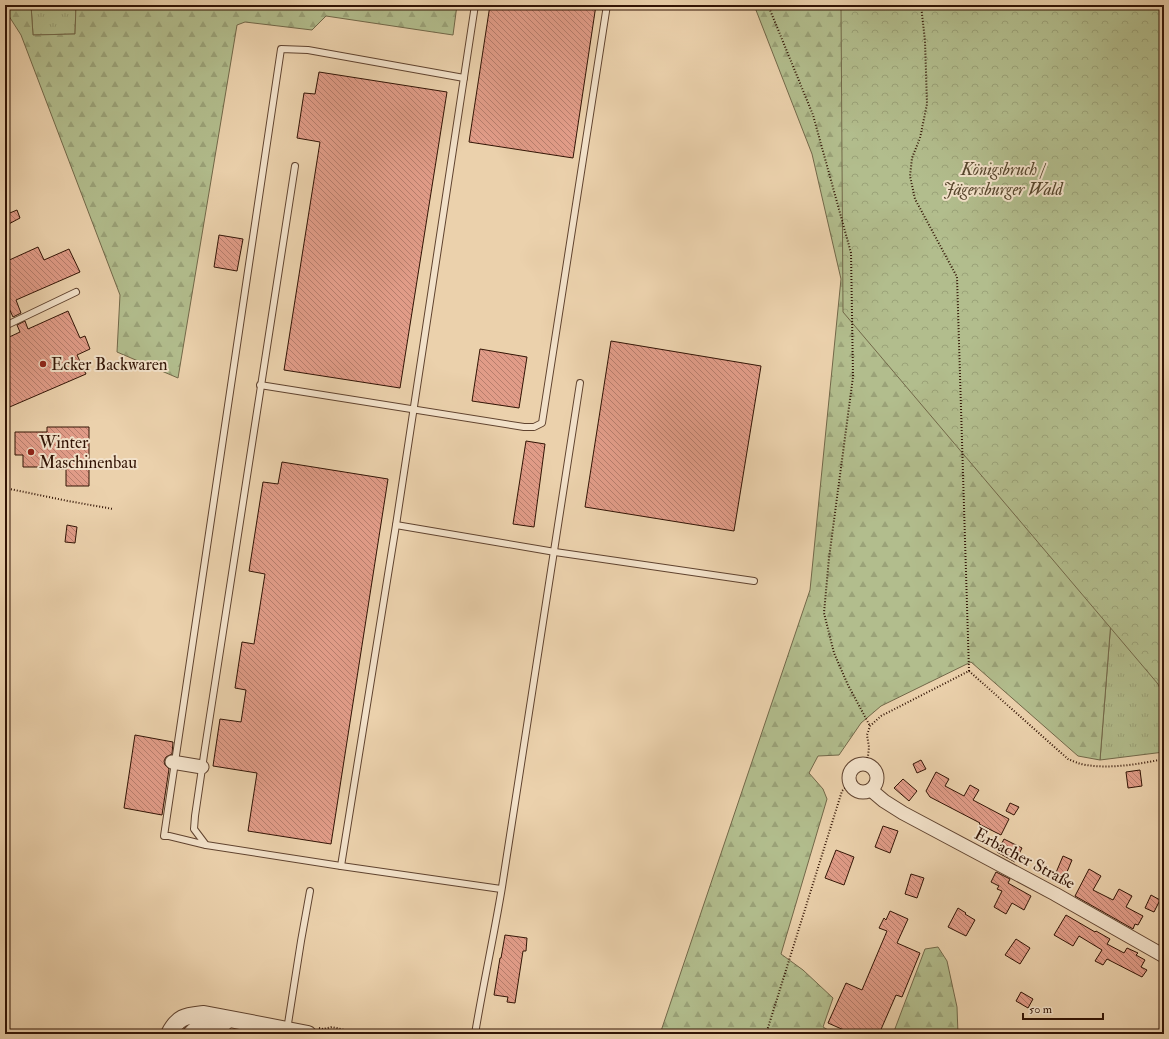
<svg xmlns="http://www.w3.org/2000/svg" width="1169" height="1039" viewBox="0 0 1169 1039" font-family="'IM FELL Double Pica',serif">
	<defs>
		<pattern id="grass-tufts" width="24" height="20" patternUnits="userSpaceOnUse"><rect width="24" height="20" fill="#b2bd8d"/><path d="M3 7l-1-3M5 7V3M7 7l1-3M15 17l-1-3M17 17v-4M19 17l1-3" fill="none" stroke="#9aa278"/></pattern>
		<pattern id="forest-firs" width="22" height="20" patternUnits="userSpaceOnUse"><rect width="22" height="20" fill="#b2bd8d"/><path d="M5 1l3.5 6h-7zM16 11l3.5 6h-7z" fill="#9aa278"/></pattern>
		<pattern id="park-crowns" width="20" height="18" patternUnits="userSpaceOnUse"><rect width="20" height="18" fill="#b2bd8d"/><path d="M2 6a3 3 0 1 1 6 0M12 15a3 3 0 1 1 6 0" fill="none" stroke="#9aa278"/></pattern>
		<pattern id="building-back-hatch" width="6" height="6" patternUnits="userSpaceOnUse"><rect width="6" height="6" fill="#e19c88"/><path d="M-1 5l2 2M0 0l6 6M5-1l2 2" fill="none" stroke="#b77e6d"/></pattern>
	</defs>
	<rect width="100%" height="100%" fill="#ebd1ac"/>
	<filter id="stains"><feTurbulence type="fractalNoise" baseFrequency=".005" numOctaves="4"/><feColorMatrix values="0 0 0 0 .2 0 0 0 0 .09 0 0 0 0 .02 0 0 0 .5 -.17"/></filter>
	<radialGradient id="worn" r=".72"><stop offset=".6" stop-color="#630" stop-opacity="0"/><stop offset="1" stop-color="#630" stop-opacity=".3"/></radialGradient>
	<g fill="url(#grass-tufts)" stroke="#726849">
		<polygon points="31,5 76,5 75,34 33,35"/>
		<polygon points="1164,548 1164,752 1100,760 1115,570"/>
	</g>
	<g fill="url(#forest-firs)" stroke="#726849">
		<polygon points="5,5 31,5 33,35 75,34 76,5 457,5 453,35 326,16 312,30 245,22 237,25 178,378 117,352 120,295 21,35 5,10"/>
		<polygon points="754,5 915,5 1115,570 1100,760 1078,756 971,662 881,706 861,723 839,755 818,756 809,773 823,789 827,799 781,954 803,970 833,998 823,1027 835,1034 660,1034 810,590 841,279 812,154"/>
		<polygon points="938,947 947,961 957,1007 958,1034 893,1034 925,949"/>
	</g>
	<polygon fill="url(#park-crowns)" stroke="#726849" points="841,5 1164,5 1164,698 1158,684 843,312"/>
	<g fill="url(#building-back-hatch)" stroke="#321405">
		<polygon points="490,5 596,5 573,158 469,142"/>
		<polygon points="319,72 447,92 400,388 284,370 320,142 297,138 304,93 315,94"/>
		<polygon points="17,210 20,218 5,226 5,215"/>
		<polygon points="219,235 243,239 237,271 214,267"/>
		<polygon points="38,247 44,260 69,249 80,272 16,300 21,313 13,317 7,304 5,305 5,262"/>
		<polygon points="68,311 80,338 85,336 90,349 77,355 86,374 5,409 5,339 20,332 17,325 25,321 28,329"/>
		<polygon points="611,341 761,366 734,531 585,507"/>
		<polygon points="480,349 527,357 519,408 472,401"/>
		<polygon points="47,427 89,427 89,486 66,486 66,469 57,469 57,467 23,467 23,455 15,455 15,432 47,432"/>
		<polygon points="526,441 545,444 534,527 513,524"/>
		<polygon points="282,462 388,479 331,844 248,831 257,773 213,766 220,719 241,722 246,690 235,688 242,642 254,644 265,574 249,571 263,482 278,484"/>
		<polygon points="67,525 77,527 75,543 65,542"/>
		<polygon points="135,735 173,742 172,754 166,757 164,761 165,765 169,769 162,815 124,808"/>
		<polygon points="921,760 926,769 917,773 913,764"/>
		<polygon points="1140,770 1142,786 1128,788 1126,772"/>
		<polygon points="936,772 949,779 945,786 964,796 970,785 979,790 973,800 1009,819 1001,835 979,824 980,823 930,797 926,791"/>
		<polygon points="903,779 917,791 909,801 894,788"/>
		<polygon points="1010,803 1019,807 1014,815 1006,811"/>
		<polygon points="883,826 898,831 890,853 875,847"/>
		<polygon points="1004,839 1022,848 1015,862 997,852"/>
		<polygon points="836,850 854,857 844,885 825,878"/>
		<polygon points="1063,856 1072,860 1064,879 1055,875"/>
		<polygon points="1089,869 1101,876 1093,890 1113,900 1119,889 1132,896 1126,907 1143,916 1138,925 1135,924 1133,929 1075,896"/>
		<polygon points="996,872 1010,879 1008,883 1031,896 1024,910 1012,903 1006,914 994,907 1002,891 997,889 999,886 991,882"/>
		<polygon points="911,874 924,878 917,898 905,894"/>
		<polygon points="1151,895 1160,900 1154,912 1145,908"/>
		<polygon points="958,908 966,913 965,914 975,920 966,936 948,927"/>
		<polygon points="890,911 908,919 897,943 920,953 902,997 896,995 879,1034 853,1034 828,1023 846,983 862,990 887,931 879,928 884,918 886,920"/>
		<polygon points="1066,915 1095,932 1096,931 1110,939 1107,944 1124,953 1127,948 1138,953 1136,955 1145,960 1141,967 1147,970 1142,977 1107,959 1103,965 1095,961 1102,950 1079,936 1073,946 1054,935"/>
		<polygon points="505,935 527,938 526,951 523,951 515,1003 507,1002 508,997 494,995 500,958 501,958"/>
		<polygon points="1016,939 1030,948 1020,964 1005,955"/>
		<polygon points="1021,992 1033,999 1028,1008 1016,1001"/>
	</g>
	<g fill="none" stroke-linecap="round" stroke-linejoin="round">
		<defs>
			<g id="service">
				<polyline points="295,166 205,748 195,816 194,829 206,845 341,866 501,889"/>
				<polyline points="5,326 76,292"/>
				<polyline points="260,385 524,427 534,427 542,423 607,5"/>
				<polyline points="396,525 555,552 754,581"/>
				<polyline points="206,845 169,836 164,836 281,49 308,50 464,78"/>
				<polyline points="341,866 396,525 475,5"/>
				<polyline points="287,1030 301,941 310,891"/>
				<path d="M475,1034C483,985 494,936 502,887C529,719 555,551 580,383"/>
			</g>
			<g id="minor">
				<polyline points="172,762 202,767"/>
				<circle cx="863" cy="778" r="14"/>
				<polyline points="871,790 884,801 903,813 1055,894 1164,956"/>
			</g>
			<g id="tertiary">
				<path d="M169,1034C178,1016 186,1016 204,1014L308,1034"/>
				<path d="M191,1034C200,1024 212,1023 225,1022"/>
			</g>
		</defs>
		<use href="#service" stroke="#60432f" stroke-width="8"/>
		<use href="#minor" stroke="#60432f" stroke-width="15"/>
		<use href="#tertiary" stroke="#60432f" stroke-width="18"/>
		<g stroke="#321405" stroke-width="2" stroke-dasharray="1 2" stroke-linecap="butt">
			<polyline points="768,5 813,115 851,253 853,377 829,558 824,613 834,653 848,685 870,726"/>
			<polyline points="5,488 68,501 113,509"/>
			<path d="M969,671L1068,759C1073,761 1079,764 1086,765C1112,769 1139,764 1164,759"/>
			<polyline points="865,764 868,756 869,747 867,735 870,726 881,716 969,671 957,277 915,199 910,176 912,158 920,138 927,104 925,41 921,5"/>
			<polyline points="319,1028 323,1029 332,1027 362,1034"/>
			<polyline points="766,1034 842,791 850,783"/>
		</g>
		<use href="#service" stroke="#f2e1c9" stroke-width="6"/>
		<use href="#minor" stroke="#f2e1c9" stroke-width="13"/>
		<use href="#tertiary" stroke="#f2e1c9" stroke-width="16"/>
	</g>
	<g fill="#8f2418" stroke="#f2e1c9" stroke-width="1.5">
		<circle cx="43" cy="364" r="4"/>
		<circle cx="31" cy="452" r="4"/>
	</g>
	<g text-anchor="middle" stroke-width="4" stroke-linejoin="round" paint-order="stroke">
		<g font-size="17" font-style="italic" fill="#58472e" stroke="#f2e1c9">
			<text x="1003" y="175">Königsbruch /<tspan x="1003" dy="20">Jägersburger Wald</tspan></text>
		</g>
		<g font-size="17" fill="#321405" stroke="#f2e1c9" text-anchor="start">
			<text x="51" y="370">Ecker Backwaren</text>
			<text x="39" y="448">Winter<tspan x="39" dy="20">Maschinenbau</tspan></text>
		</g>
		<g font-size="17" fill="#321405" stroke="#f2e1c9">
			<text transform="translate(1025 858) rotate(28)" y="6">Erbacher Straße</text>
		</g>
	</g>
	<rect width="1169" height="1039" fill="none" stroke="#ebd1ac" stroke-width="20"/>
	<rect x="6" y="6" width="1157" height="1027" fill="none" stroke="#321405" stroke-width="2"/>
	<rect x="10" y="10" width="1149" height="1019" fill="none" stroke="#321405"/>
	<path d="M1023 1013v6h80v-6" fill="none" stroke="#321405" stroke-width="2"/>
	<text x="1029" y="1013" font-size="12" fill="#321405" stroke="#f2e1c9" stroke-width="3" paint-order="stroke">50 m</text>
	<rect width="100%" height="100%" filter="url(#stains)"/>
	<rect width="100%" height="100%" fill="url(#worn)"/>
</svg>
